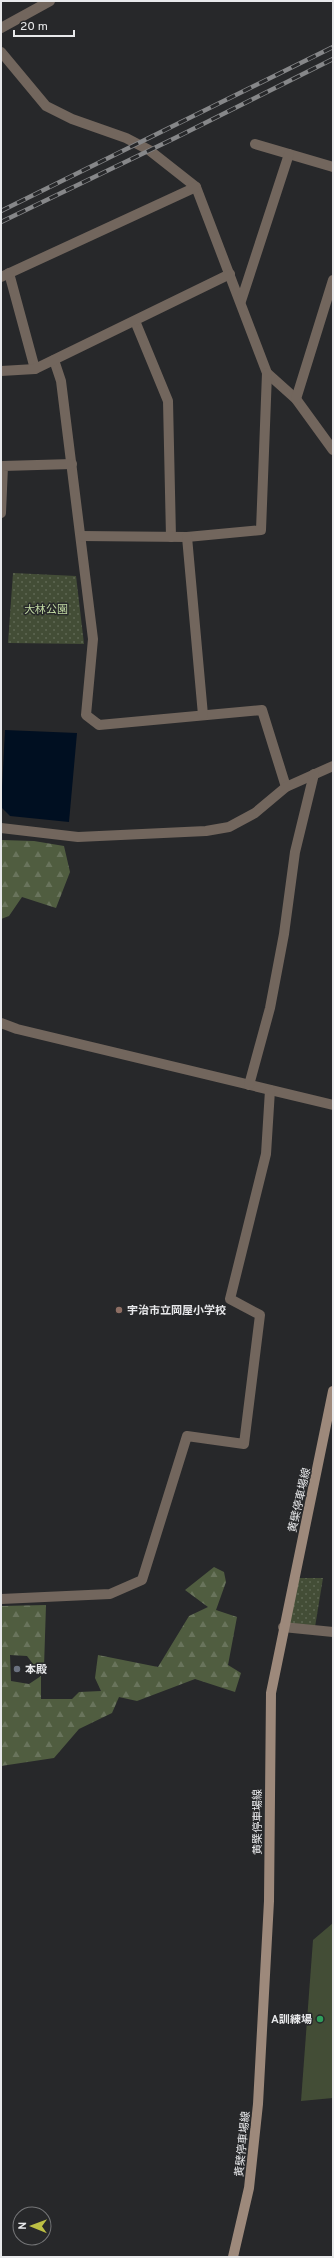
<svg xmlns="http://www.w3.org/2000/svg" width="334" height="2258" viewBox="0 0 334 2258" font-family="Overpass,'Noto Sans JP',sans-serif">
	<defs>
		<pattern id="forest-firs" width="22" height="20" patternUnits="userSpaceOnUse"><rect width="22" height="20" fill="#505d40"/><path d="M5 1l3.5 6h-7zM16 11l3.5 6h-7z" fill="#69745c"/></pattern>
		<pattern id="park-dots" width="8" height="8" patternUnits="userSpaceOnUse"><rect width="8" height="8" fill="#434d36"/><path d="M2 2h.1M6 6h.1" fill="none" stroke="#5e6753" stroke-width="1.8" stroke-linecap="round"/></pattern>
	</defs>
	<rect width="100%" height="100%" fill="#27282a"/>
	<polygon fill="#434d36" points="333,1923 333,2098 301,2101 313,1940"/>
	<g fill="url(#forest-firs)">
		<polygon points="1,840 34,841 64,846 70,872 56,908 22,897 9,916 1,919"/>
		<polygon points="214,1567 224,1572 226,1582 216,1610 237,1617 228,1665 241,1673 235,1692 195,1679 137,1701 119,1697 112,1713 79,1729 54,1758 1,1766 1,1606 46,1605 44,1667 33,1664 27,1656 10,1655 11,1681 29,1684 41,1676 41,1699 72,1699 79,1692 101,1691 95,1678 98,1655 158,1667 189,1616 208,1607 185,1590"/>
	</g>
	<g fill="url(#park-dots)">
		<polygon points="13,573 76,576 84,644 8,643"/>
		<polygon points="297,1578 323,1578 315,1627 286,1625"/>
	</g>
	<polygon fill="#000f21" points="5,730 77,733 69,822 10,816 1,807"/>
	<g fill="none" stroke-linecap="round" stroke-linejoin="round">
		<g stroke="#72665d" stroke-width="10">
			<polyline points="1,28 50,1"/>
			<polyline points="1,52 46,106 72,119 126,138 149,150 196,187 267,373 296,399 333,450"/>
			<polyline points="255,144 333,167"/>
			<polyline points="9,273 35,369"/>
			<polyline points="1,277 196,187"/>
			<polyline points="241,301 289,154"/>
			<polyline points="135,321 168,401 171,537"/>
			<polyline points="54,360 61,381 93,639 86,715 99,725 262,710 286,787"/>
			<polyline points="1,371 35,369 230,274"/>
			<polyline points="296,399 333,280"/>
			<polyline points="1,513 3,466 72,464"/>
			<polyline points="81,536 187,537 261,530 267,373"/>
			<polyline points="187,537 203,715"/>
			<polyline points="1,828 78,837 206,831 229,827 255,813 286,787 333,766"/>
			<polyline points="1,1023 17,1029 333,1105"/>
			<polyline points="249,1085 270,1008 284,934 295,852 314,774"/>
			<polyline points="1,1599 110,1594 142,1580 187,1436 244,1444 260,1315 230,1299 266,1154 270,1090"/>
			<polyline points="283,1627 333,1632"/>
		</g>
		<polyline stroke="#9d897b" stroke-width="10" points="233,2257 249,2188 258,2104 269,1901 271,1693 333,1391"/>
		<defs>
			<g id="rail">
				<polyline points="1,211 333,47"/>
				<polyline points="1,222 175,138 333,59"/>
			</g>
		</defs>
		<use href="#rail" stroke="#868789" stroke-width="4.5"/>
		<use href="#rail" stroke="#27282a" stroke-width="3" stroke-dasharray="9" stroke-linecap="butt"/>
	</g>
	<circle fill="#8d6e63" stroke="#27282a" stroke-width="1.5" cx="119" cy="1310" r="4"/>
	<circle fill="#6b7280" stroke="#27282a" stroke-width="1.5" cx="17" cy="1669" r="4"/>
	<circle fill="#2e9e5b" stroke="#27282a" stroke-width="1.5" cx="320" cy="2019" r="4"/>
	<g text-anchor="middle" stroke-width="3" stroke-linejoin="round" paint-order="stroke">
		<g font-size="11" fill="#c2daa3" stroke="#27282a">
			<text x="46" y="613">大林公園</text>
		</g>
		<g font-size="11" font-weight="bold" fill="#e8e9eb" stroke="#27282a" text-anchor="start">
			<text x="127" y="1314">宇治市立岡屋小学校</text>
			<text x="25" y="1673">本殿</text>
			<text x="312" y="2023" text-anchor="end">A訓練場</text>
		</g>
		<g font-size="11" fill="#e8e9eb" stroke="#27282a">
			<text transform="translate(299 1500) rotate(-77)" y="4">黄檗停車場線</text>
			<text transform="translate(257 1822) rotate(-90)" y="4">黄檗停車場線</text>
			<text transform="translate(242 2144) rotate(-84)" y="4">黄檗停車場線</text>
		</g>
	</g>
	<rect width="334" height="2258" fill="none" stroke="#e8e9eb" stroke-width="4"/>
	<g transform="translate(32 2226) rotate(271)"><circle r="19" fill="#27282a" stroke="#747577"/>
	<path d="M0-3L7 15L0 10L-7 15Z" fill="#bcbf44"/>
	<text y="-6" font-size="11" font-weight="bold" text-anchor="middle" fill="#e8e9eb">N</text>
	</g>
	<path d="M14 30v6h60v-6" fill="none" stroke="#e8e9eb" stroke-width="2"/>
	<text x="20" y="30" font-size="12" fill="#e8e9eb" stroke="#27282a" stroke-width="3" paint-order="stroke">20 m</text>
</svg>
